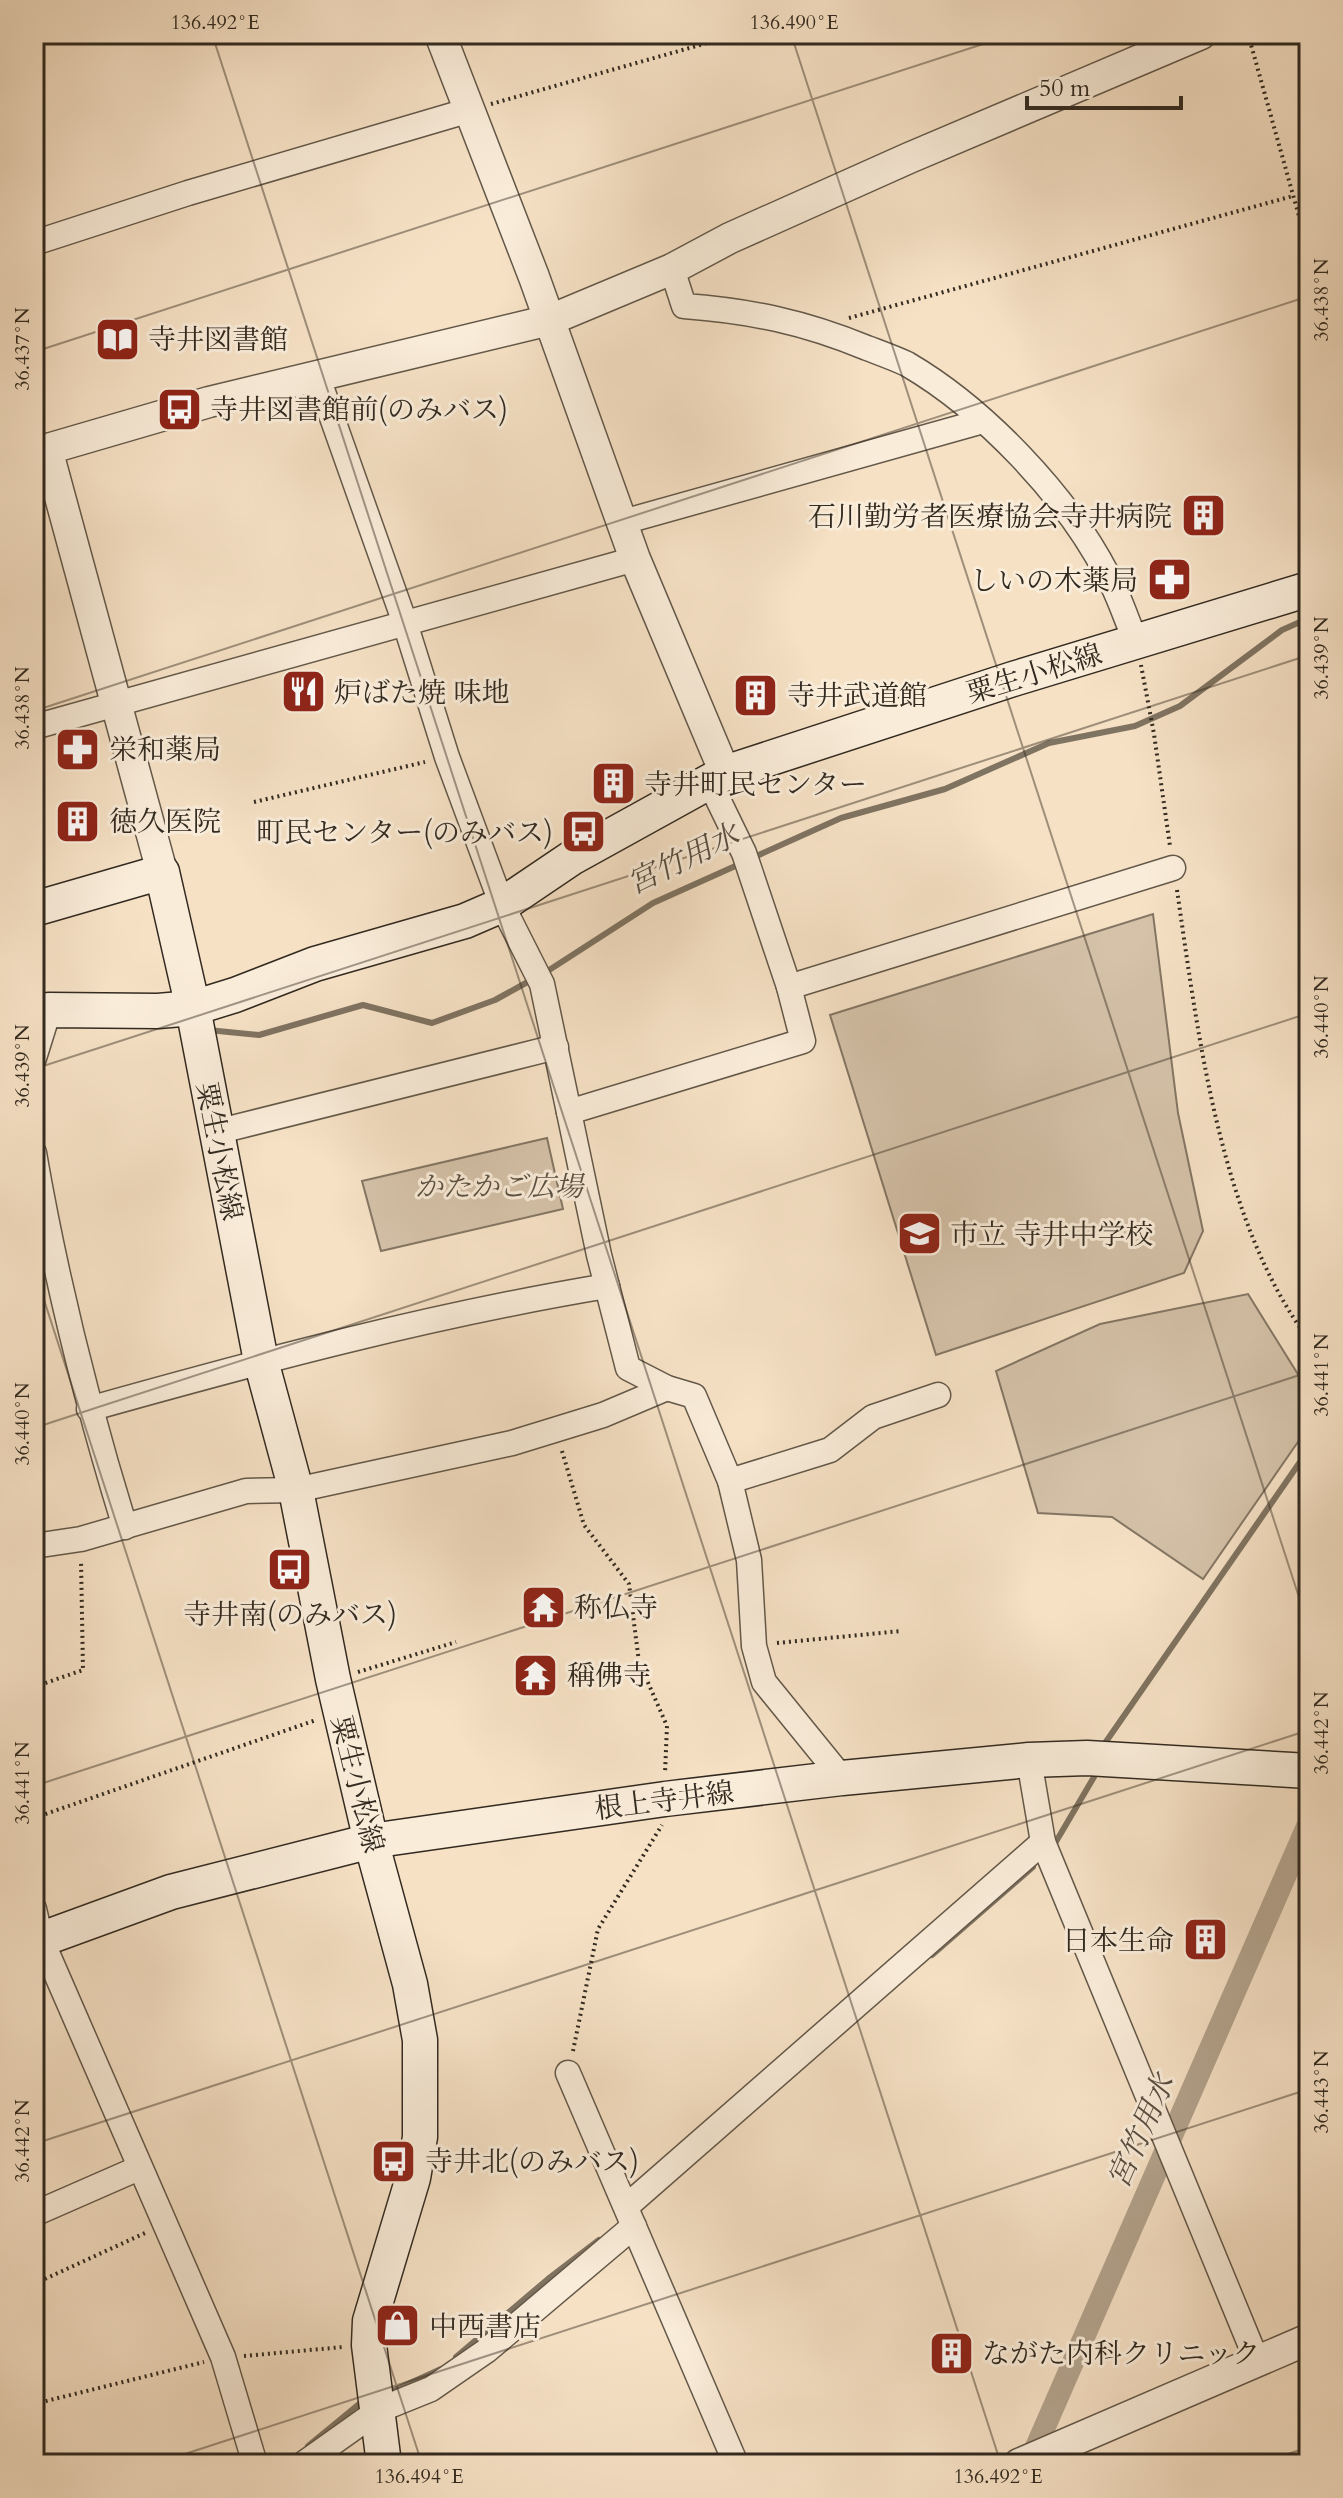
<svg xmlns="http://www.w3.org/2000/svg" width="1343" height="2498" viewBox="0 0 1343 2498" font-family="Cardo,'Noto Serif JP',serif">
	<rect width="100%" height="100%" fill="#f6e1c5"/>
	<filter id="stains"><feTurbulence type="fractalNoise" baseFrequency=".0025" numOctaves="4"/><feColorMatrix values="0 0 0 0 .2 0 0 0 0 .09 0 0 0 0 .02 0 0 0 .5 -.17"/></filter>
	<radialGradient id="worn" r=".72"><stop offset=".6" stop-color="#630" stop-opacity="0"/><stop offset="1" stop-color="#630" stop-opacity=".3"/></radialGradient>
	<g fill="#d5c2a9" stroke="#847664" stroke-width="2">
		<polygon points="1153,914 1178,1113 1203,1231 1184,1273 936,1355 830,1015"/>
		<polygon points="547,1138 563,1209 381,1251 362,1181"/>
		<polygon points="1248,1294 1309,1392 1309,1426 1203,1579 1112,1517 1038,1513 996,1371 1100,1324"/>
	</g>
	<g fill="none" stroke-linecap="round" stroke-linejoin="round">
		<g stroke="#7f7361" stroke-width="6">
			<polyline points="752,858 841,818 945,789 1049,743 1135,726 1180,706 1282,630 1309,618"/>
			<polyline points="543,974 653,903 742,863"/>
			<polyline points="208,1030 259,1035 363,1005 432,1023 495,1000 533,979"/>
			<polyline points="1103,1746 1309,1449"/>
			<polyline points="1054,1845 1094,1777 1097,1768"/>
			<polyline points="932,1955 1033,1867"/>
			<polyline points="456,2357 548,2279 599,2240"/>
			<polyline points="386,2394 441,2369"/>
			<polyline points="308,2446 364,2400"/>
		</g>
		<polyline stroke="#b3a38d" stroke-width="22" points="1029,2463 1309,1822"/>
		<defs>
			<g id="minor">
				<polyline points="34,243 188,193 470,110"/>
				<path d="M672,269L684,306C751,311 804,322 867,348C880,353 894,358 907,364C984,409 1066,495 1107,574C1119,595 1126,619 1136,642"/>
				<polyline points="318,378 405,623 447,757 502,905 542,984 599,1255 628,1368 667,1388 694,1396 730,1481 749,1560 754,1646 764,1682 842,1778"/>
				<polyline points="623,522 983,421"/>
				<polyline points="34,727 635,559"/>
				<polyline points="789,987 1173,868"/>
				<polyline points="34,1058 49,1010"/>
				<polyline points="569,1112 803,1041 789,987 744,853 709,781"/>
				<polyline points="216,1132 556,1047"/>
				<path d="M34,1153C56,1280 87,1404 125,1527"/>
				<path d="M89,1409C260,1361 432,1315 607,1286"/>
				<polyline points="730,1481 830,1450 873,1417 938,1395"/>
				<polyline points="34,1546 81,1539 246,1491 296,1490 512,1443 603,1415 667,1388"/>
				<polyline points="1029,1760 1043,1842 1257,2361"/>
				<polyline points="34,1909 41,1939 223,2357 255,2464"/>
				<polyline points="568,2073 736,2464"/>
				<polyline points="627,2206 1043,1842"/>
				<polyline points="34,2214 139,2168"/>
				<polyline points="303,2464 379,2410 431,2389 486,2351 634,2226"/>
			</g>
			<g id="tertiary">
				<polyline points="440,34 534,277 635,559 725,773"/>
				<polyline points="47,449 162,872"/>
				<polyline points="34,453 209,402 550,320 672,269 730,238 909,158 1201,34"/>
				<polyline points="1019,2464 1309,2339"/>
			</g>
			<g id="secondary">
				<polyline points="34,909 162,872 193,1008 261,1361 296,1490 333,1679 371,1841 410,1984 420,2040 420,2137 413,2178 370,2321 369,2345 384,2464"/>
				<polyline points="34,1016 49,1010 158,1011 193,1008 235,995 315,964 465,921 502,905 573,857 725,773 1013,679 1309,589"/>
				<polyline points="34,1942 171,1892 371,1841 665,1799 842,1778 1029,1760 1087,1758 1309,1771"/>
			</g>
		</defs>
		<use href="#minor" stroke="#635849" stroke-width="27"/>
		<use href="#tertiary" stroke="#635849" stroke-width="33"/>
		<use href="#secondary" stroke="#322a20" stroke-width="37"/>
		<g stroke="#322a20" stroke-width="4" stroke-dasharray="2 4" stroke-linecap="butt">
			<polyline points="1248,34 1309,252"/>
			<polyline points="491,104 739,34"/>
			<polyline points="849,318 1293,196"/>
			<polyline points="1141,665 1154,734 1170,846"/>
			<polyline points="254,802 425,762"/>
			<path d="M1177,890C1198,1034 1220,1222 1309,1340"/>
			<polyline points="562,1451 584,1525 629,1584 639,1662 667,1726 665,1773"/>
			<polyline points="777,1643 901,1631"/>
			<polyline points="358,1672 456,1642"/>
			<polyline points="34,1687 83,1670 81,1560"/>
			<polyline points="34,1818 316,1720"/>
			<polyline points="573,2051 598,1929 662,1825"/>
			<polyline points="34,2284 145,2233"/>
			<polyline points="244,2356 343,2347"/>
			<polyline points="34,2404 204,2362"/>
		</g>
		<use href="#minor" stroke="#f9ecd9" stroke-width="24"/>
		<use href="#tertiary" stroke="#f9ecd9" stroke-width="30"/>
		<use href="#secondary" stroke="#f9ecd9" stroke-width="34"/>
	</g>
	<path fill="none" stroke="#322a20" stroke-width="2" stroke-opacity="0.45" d="M212,34L1001,2464M791,34L1309,1628M34,352L1014,34M34,711L1309,296M34,1069L1309,655M34,1269L422,2464M34,1428L1309,1013M34,1786L1309,1372M34,2144L1309,1730M154,2464L1309,2089M1257,2464L1309,2447"/>
	<defs>
		<symbol id="library-square" viewBox="-11 -11 22 22"><rect x="-9" y="-9" width="18" height="18" rx="4" fill="#8f2418" stroke="#f9ecd9"/><path d="M-6-4Q-3-5.5-.7-3.5V5Q-3 3-6 4ZM6-4Q3-5.5 .7-3.5V5Q3 3 6 4Z" fill="#fff"/></symbol>
		<symbol id="bus-square" viewBox="-11 -11 22 22"><rect x="-9" y="-9" width="18" height="18" rx="4" fill="#8f2418" stroke="#f9ecd9"/><path d="M-5-6H5V4H4V6H2V4H-2V6H-4V4H-5ZM-3.5-4V0h7V-4ZM-3.5 1.2v1.5H-2V1.2ZM2 1.2v1.5H3.5V1.2Z" fill="#fff"/></symbol>
		<symbol id="building-square" viewBox="-11 -11 22 22"><rect x="-9" y="-9" width="18" height="18" rx="4" fill="#8f2418" stroke="#f9ecd9"/><path d="M-4-6H4V6H1V3H-1V6H-4ZM-2.5-4.3h1.7v1.8h-1.7ZM.8-4.3h1.7v1.8H.8ZM-2.5-1h1.7V.8h-1.7ZM.8-1h1.7V.8H.8Z" fill="#fff"/></symbol>
		<symbol id="pharmacy-square" viewBox="-11 -11 22 22"><rect x="-9" y="-9" width="18" height="18" rx="4" fill="#8f2418" stroke="#f9ecd9"/><path d="M-2-6h4v4h4v4h-4v4h-4v-4h-4v-4h4Z" fill="#fff"/></symbol>
		<symbol id="restaurant-square" viewBox="-11 -11 22 22"><rect x="-9" y="-9" width="18" height="18" rx="4" fill="#8f2418" stroke="#f9ecd9"/><path d="M-5-6h1v4h1v-4h1v4h1v-4h1v5L-1.5 .5V6h-2V.5L-5-1ZM5-6V6H3V1.5H1.5Q1.5-4 5-6Z" fill="#fff"/></symbol>
		<symbol id="school-square" viewBox="-11 -11 22 22"><rect x="-9" y="-9" width="18" height="18" rx="4" fill="#8f2418" stroke="#f9ecd9"/><path d="M0-5L7-2L0 1L-7-2ZM-4 1L0 2.5L4 1V4Q0 6-4 4Z" fill="#fff"/></symbol>
		<symbol id="temple-square" viewBox="-11 -11 22 22"><rect x="-9" y="-9" width="18" height="18" rx="4" fill="#8f2418" stroke="#f9ecd9"/><path d="M0-6L5-2H3V0L6.5 2.5H4V6H1.5V3h-3V6H-4V2.5H-6.5L-3 0V-2H-5Z" fill="#fff"/></symbol>
		<symbol id="shop-square" viewBox="-11 -11 22 22"><rect x="-9" y="-9" width="18" height="18" rx="4" fill="#8f2418" stroke="#f9ecd9"/><path d="M-5-2.5h2.3a2.7 3.5 0 0 1 5.4 0H5L5.5 6h-11ZM-1.5-2.5h3a1.5 2.3 0 0 0-3 0Z" fill="#fff"/></symbol>
	</defs>
	<g fill-rule="evenodd">
		<use href="#library-square" x="92" y="314" width="51" height="51"/>
		<use href="#bus-square" x="154" y="384" width="51" height="51"/>
		<use href="#building-square" x="1178" y="490" width="51" height="51"/>
		<use href="#pharmacy-square" x="1144" y="554" width="51" height="51"/>
		<use href="#restaurant-square" x="278" y="666" width="51" height="51"/>
		<use href="#building-square" x="730" y="670" width="51" height="51"/>
		<use href="#pharmacy-square" x="52" y="724" width="51" height="51"/>
		<use href="#building-square" x="588" y="758" width="51" height="51"/>
		<use href="#building-square" x="52" y="796" width="51" height="51"/>
		<use href="#bus-square" x="558" y="806" width="51" height="51"/>
		<use href="#school-square" x="894" y="1208" width="51" height="51"/>
		<use href="#bus-square" x="264" y="1544" width="51" height="51"/>
		<use href="#temple-square" x="518" y="1582" width="51" height="51"/>
		<use href="#temple-square" x="510" y="1650" width="51" height="51"/>
		<use href="#building-square" x="1180" y="1914" width="51" height="51"/>
		<use href="#bus-square" x="368" y="2136" width="51" height="51"/>
		<use href="#shop-square" x="372" y="2300" width="51" height="51"/>
		<use href="#building-square" x="926" y="2328" width="51" height="51"/>
	</g>
	<g text-anchor="middle" stroke-width="6" stroke-linejoin="round" paint-order="stroke">
		<g font-size="28" fill="#322a20" stroke="#f9ecd9" text-anchor="start">
			<text x="148" y="349">寺井図書館</text>
			<text x="210" y="419">寺井図書館前(のみバス)</text>
			<text x="1172" y="526" text-anchor="end">石川勤労者医療協会寺井病院</text>
			<text x="1138" y="590" text-anchor="end">しいの木薬局</text>
			<text x="334" y="702">炉ばた焼 味地</text>
			<text x="787" y="705">寺井武道館</text>
			<text x="109" y="759">栄和薬局</text>
			<text x="644" y="794">寺井町民センター</text>
			<text x="109" y="831">徳久医院</text>
			<text x="553" y="842" text-anchor="end">町民センター(のみバス)</text>
			<text x="950" y="1244">市立 寺井中学校</text>
			<text x="574" y="1617">称仏寺</text>
			<text x="290" y="1624" text-anchor="middle">寺井南(のみバス)</text>
			<text x="567" y="1685">稱佛寺</text>
			<text x="1174" y="1950" text-anchor="end">日本生命</text>
			<text x="425" y="2171">寺井北(のみバス)</text>
			<text x="429" y="2336">中西書店</text>
			<text x="982" y="2363">ながた内科クリニック</text>
		</g>
		<g font-size="28" fill="#322a20" stroke="#f9ecd9">
			<text transform="translate(1034 673) rotate(-17)" y="10">粟生小松線</text>
			<text transform="translate(220 1151) rotate(79)" y="10">粟生小松線</text>
			<text transform="translate(358 1784) rotate(76)" y="10">粟生小松線</text>
			<text transform="translate(664 1800) rotate(-7)" y="10">根上寺井線</text>
		</g>
		<g font-size="28" font-style="italic" fill="#5b5042" stroke="#f9ecd9">
			<text x="499" y="1196">かたかご広場</text>
		</g>
		<g font-size="30" font-style="italic" fill="#594e41" stroke="#f9ecd9">
			<text transform="translate(683 859) rotate(-26)" y="10">宮竹用水</text>
			<text transform="translate(1141 2131) rotate(-66)" y="10">宮竹用水</text>
		</g>
	</g>
	<rect width="1343" height="2498" fill="none" stroke="#f6e1c5" stroke-width="88"/>
	<path d="M1027 96v12h154v-12" fill="none" stroke="#322a20" stroke-width="4"/>
	<text x="1039" y="96" font-size="24" fill="#322a20" stroke="#f9ecd9" stroke-width="6" paint-order="stroke">50 m</text>
	<rect x="44" y="44" width="1255" height="2410" fill="none" stroke="#322a20" stroke-width="3"/>
	<g font-size="20" text-anchor="middle" fill="#322a20">
		<text x="215" y="29">136.492°E</text>
		<text x="794" y="29">136.490°E</text>
		<text transform="translate(1321 300) rotate(-90)" y="7">36.438°N</text>
		<text transform="translate(22 349) rotate(-90)" y="7">36.437°N</text>
		<text transform="translate(1321 658) rotate(-90)" y="7">36.439°N</text>
		<text transform="translate(22 708) rotate(-90)" y="7">36.438°N</text>
		<text transform="translate(1321 1017) rotate(-90)" y="7">36.440°N</text>
		<text transform="translate(22 1066) rotate(-90)" y="7">36.439°N</text>
		<text transform="translate(1321 1375) rotate(-90)" y="7">36.441°N</text>
		<text transform="translate(22 1424) rotate(-90)" y="7">36.440°N</text>
		<text transform="translate(1321 1733) rotate(-90)" y="7">36.442°N</text>
		<text transform="translate(22 1783) rotate(-90)" y="7">36.441°N</text>
		<text transform="translate(1321 2092) rotate(-90)" y="7">36.443°N</text>
		<text transform="translate(22 2141) rotate(-90)" y="7">36.442°N</text>
		<text x="419" y="2483">136.494°E</text>
		<text x="998" y="2483">136.492°E</text>
	</g>
	<rect width="100%" height="100%" filter="url(#stains)"/>
	<rect width="100%" height="100%" fill="url(#worn)"/>
</svg>
